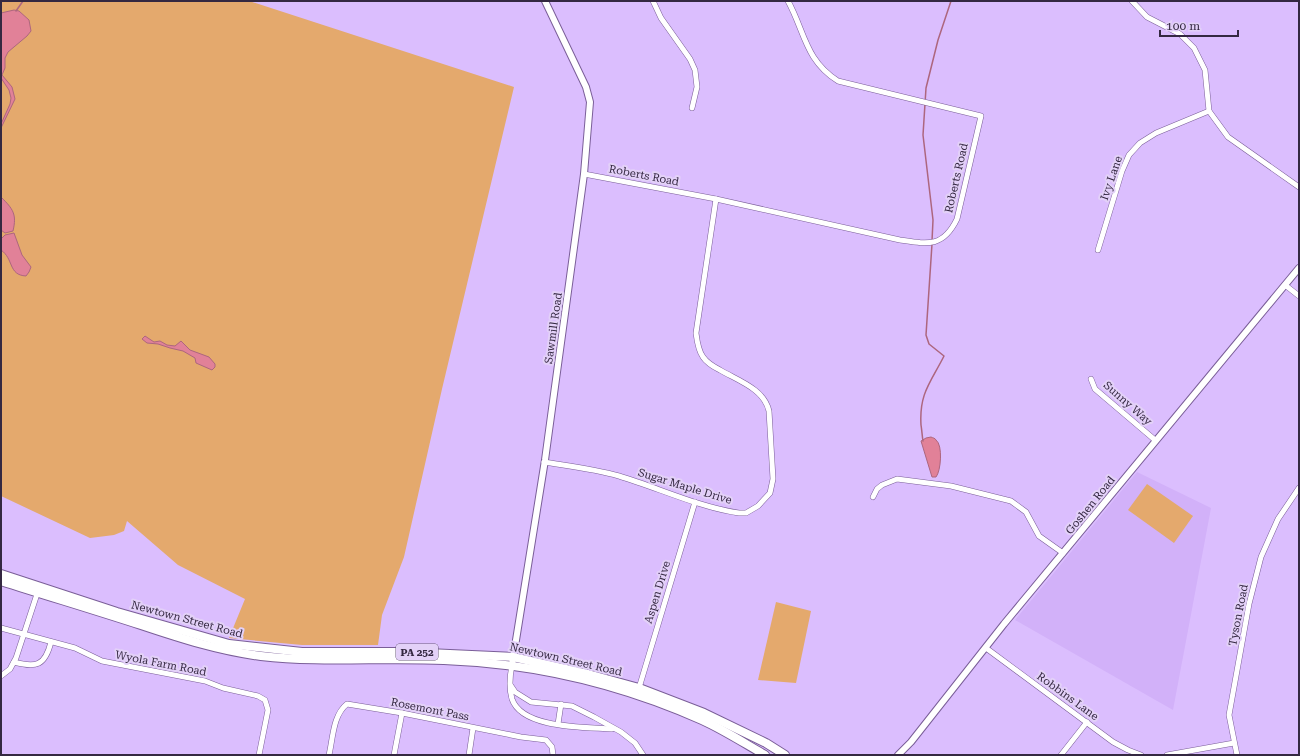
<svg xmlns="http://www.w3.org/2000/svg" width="1300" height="756" viewBox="0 0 1300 756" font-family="'Roboto Serif',serif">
	<rect width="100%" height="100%" fill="#dbbefe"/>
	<polygon fill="#d2b1f9" points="1137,472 1211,508 1173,710 1015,620"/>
	<g fill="#e4a96d">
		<polygon points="1,1 249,1 514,87 442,389 404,557 382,615 378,645 302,645 229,638 245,599 178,565 127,521 124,531 114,535 90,538 1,496"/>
		<polygon points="1147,484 1193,516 1174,543 1128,510"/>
		<polygon points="776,602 811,611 796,683 758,680"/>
	</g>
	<g fill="#e18198" stroke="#ad667e">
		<polygon points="14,10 19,11 29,20 31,31 27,36 8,52 5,58 5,68 2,75 12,87 15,99 1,128 1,124 10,104 11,98 9,90 1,78 1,13"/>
		<path d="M1,197C13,209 17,214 13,231L5,233L1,230Z"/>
		<path d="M14,233L22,255L31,267L29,272L26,276C8,275 14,259 1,250V239L5,235Z"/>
		<polygon points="145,336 154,342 160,341 167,345 175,346 181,341 190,350 209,357 215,364 215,367 212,370 196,363 195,358 183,351 170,348 158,344 147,343 142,339"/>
		<path d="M931,437C933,438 935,438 936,440C943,445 941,471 936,477H932L921,441L926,438Z"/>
	</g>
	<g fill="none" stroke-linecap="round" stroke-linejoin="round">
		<g stroke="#ad667e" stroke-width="1.5">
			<polyline points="16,11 23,1"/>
			<polyline points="932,241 933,220 923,135 926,88 938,40 951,1"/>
			<path d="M923,441C922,435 922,431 921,425C919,393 931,382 944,356L929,344L926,335L932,244"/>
		</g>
		<defs>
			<g id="minor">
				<polyline points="653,1 661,18 690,59 695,70 697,87 692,108"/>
				<polyline points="1132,1 1147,17 1180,34 1194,48 1205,70 1209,111 1228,137 1299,187"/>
				<path d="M584,174L716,199L900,240C927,244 943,248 957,219L981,116L838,81C805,60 805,32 788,1"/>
				<polyline points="1098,250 1122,171 1129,155 1140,143 1156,133 1209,111"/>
				<polyline points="1285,285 1299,296"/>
				<polyline points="1091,379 1095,389 1155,440"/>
				<path d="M544,462C569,466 595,469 619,476C659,488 698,507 739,513H746L758,506L770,493L773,479L769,411C764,389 739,381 720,370C714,367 707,363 703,357C698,350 697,341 696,333L716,199"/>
				<polyline points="873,497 877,489 882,485 897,479 951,486 1011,501 1026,512 1039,536 1063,553"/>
				<polyline points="1,628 75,648 102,661 205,681 223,688 258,696 265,700 268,710 259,755"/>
				<polyline points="986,648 1113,742 1128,750 1141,755"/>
				<path d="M14,662C36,668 45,666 51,642"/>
				<path d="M512,665C510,675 509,689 512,699C522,729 586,727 612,729"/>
				<polyline points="1,676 10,669 16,658 38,591"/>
				<polyline points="511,686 515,692 531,702 572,706 594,717 621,732 635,743 643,755"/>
				<polyline points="639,688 695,502"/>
				<polyline points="558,724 561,704"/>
				<path d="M329,755C333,738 333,715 347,704L402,713L521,737L546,740L552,747L553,755"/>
				<polyline points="394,755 402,713"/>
				<polyline points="469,755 473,728"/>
				<polyline points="1061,755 1087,722"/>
				<polyline points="1167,755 1234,743"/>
				<polyline points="1237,755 1229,715 1249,604 1261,557 1278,519 1299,488"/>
			</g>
			<g id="tertiary">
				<polyline points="512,665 545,460 584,174 590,102 586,87 545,1"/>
				<polyline points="898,755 911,742 1004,624 1299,268"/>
			</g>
			<g id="primary">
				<polyline points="1,574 117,612 229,644 302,652 406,652 513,657 588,674 639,688 704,713 766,743 785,755"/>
				<path d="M1,581C48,596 95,610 141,625C180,638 220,651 261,656C321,663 383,657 444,660C532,663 621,684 702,720C724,730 744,743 765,755"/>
			</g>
		</defs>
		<use href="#minor" stroke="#7a5e98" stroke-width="6"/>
		<use href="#tertiary" stroke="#7a5e98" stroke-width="8"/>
		<use href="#primary" stroke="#7a5e98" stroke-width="10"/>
		<use href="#minor" stroke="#fff" stroke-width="5"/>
		<use href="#tertiary" stroke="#fff" stroke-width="6"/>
		<use href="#primary" stroke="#fff" stroke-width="8"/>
	</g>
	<g text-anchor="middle" stroke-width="4" stroke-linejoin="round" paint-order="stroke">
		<rect fill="#e3d1f8" stroke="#685b78" stroke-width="1" x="396" y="644" width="42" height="16" rx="3"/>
		<g font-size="10" font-weight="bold" fill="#342841">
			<text x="417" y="656">PA 252</text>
		</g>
		<g font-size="11" fill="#342841" stroke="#e3d1f8">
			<text transform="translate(644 175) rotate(11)" y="4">Roberts Road</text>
			<text transform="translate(956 178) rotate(-77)" y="4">Roberts Road</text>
			<text transform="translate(1111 178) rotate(-71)" y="4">Ivy Lane</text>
			<text transform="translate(553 328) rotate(-82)" y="4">Sawmill Road</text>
			<text transform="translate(1128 403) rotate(41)" y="4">Sunny Way</text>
			<text transform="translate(685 486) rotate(17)" y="4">Sugar Maple Drive</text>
			<text transform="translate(1090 505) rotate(-51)" y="4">Goshen Road</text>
			<text transform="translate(657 592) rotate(-73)" y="4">Aspen Drive</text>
			<text transform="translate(1238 615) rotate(-79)" y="4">Tyson Road</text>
			<text transform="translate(187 619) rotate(15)" y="4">Newtown Street Road</text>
			<text transform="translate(566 659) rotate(13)" y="4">Newtown Street Road</text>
			<text transform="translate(161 663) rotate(11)" y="4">Wyola Farm Road</text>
			<text transform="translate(1068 696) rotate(36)" y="4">Robbins Lane</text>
			<text transform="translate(430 709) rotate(11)" y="4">Rosemont Pass</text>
		</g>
	</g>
	<rect width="1300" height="756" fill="none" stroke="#342841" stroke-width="4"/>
	<path d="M1160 30v6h78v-6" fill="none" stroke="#342841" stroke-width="2"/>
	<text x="1166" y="30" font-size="12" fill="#342841" stroke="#e3d1f8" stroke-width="3" paint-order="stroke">100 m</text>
</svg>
